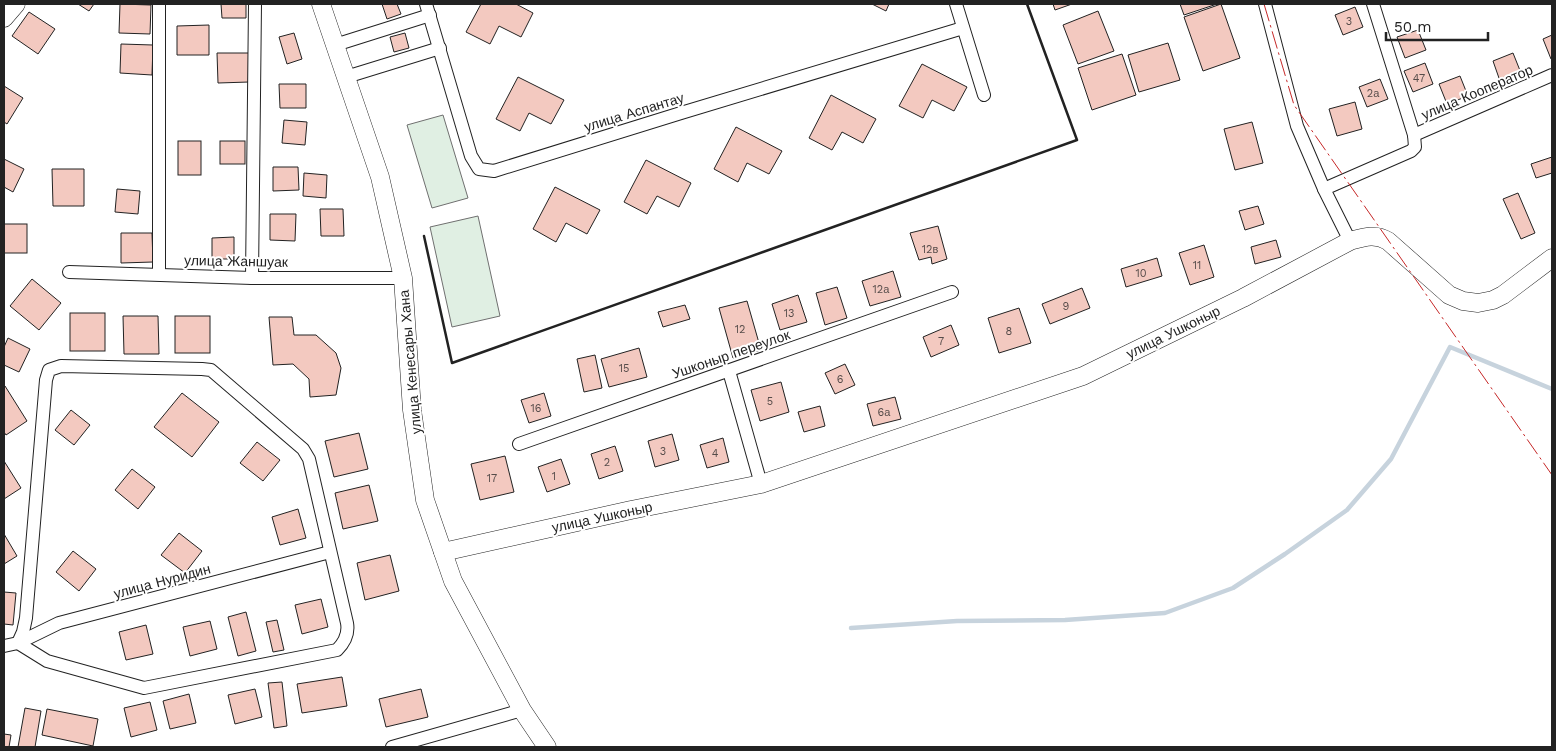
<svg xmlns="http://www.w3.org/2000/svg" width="1556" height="751" viewBox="0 0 1556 751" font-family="'Work Sans',sans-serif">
	<rect width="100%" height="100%" fill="#fff"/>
	<g fill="#e0efe3" stroke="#6f6f6f">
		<polygon points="443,115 468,198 432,208 407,125"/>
		<polygon points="478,216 500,316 452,327 430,227"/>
	</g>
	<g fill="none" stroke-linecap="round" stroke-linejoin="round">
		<polyline stroke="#c7d3dd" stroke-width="4.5" points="851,628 957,621 1065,620 1165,613 1233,588 1285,554 1347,510 1391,459 1450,347 1552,389"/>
	</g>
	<g fill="#f3c9c0" stroke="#222">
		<polygon points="78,4 94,4 89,11"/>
		<polygon points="120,4 151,5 150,34 119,33"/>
		<polygon points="221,4 246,4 246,18 222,18"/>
		<polygon points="382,4 397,4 401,14 387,19"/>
		<polygon points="481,4 516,4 533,13 521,37 499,26 490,44 466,32"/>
		<polygon points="872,4 889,4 886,11"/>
		<polygon points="1053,4 1072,4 1055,10"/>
		<polygon points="1180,4 1217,4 1184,15"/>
		<polygon points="1221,4 1240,58 1203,71 1184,17"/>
		<polygon points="1355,7 1363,27 1343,35 1335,15"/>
		<polygon points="1098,11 1114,51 1078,64 1063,25"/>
		<polygon points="29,12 55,29 38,54 12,36"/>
		<polygon points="209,25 209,55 177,55 177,26"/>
		<polygon points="1418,30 1426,50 1405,58 1397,37"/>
		<polygon points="294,33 302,59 287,64 279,37"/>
		<polygon points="405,33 409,48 394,52 390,37"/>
		<polygon points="1552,35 1552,59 1551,59 1543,39"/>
		<polygon points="1168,43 1180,80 1139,92 1128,55"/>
		<polygon points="121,44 153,45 152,75 120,73"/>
		<polygon points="217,53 249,53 249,82 218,83"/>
		<polygon points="1513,53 1521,73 1500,81 1493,61"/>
		<polygon points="1122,54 1136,95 1092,110 1078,68"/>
		<polygon points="1425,63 1433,84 1413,92 1404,71"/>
		<polygon points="922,64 967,87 954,111 932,100 923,118 899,106"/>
		<polygon points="1460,76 1468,96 1447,104 1439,84"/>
		<polygon points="518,77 564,100 551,124 529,113 520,131 496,119"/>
		<polygon points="1380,79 1388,99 1367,107 1359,87"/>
		<polygon points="279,84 306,84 306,108 280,108"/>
		<polygon points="4,86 23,98 7,124 4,122"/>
		<polygon points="831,95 876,119 863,143 842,132 832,150 809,138"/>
		<polygon points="1355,102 1362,129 1337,136 1329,109"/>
		<polygon points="284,120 307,122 305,145 282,143"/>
		<polygon points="1252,122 1263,163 1235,170 1224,129"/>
		<polygon points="736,127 782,151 769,174 747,163 738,182 714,169"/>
		<rect x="178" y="141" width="23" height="34"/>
		<rect x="220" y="141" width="25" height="23"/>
		<polygon points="1552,157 1552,173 1536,178 1531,164"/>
		<polygon points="4,159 24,169 13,192 4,187"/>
		<polygon points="646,160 691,183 679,207 657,196 647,214 624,202"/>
		<polygon points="273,167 298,167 299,190 273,191"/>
		<polygon points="52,169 84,169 84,206 53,206"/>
		<polygon points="304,173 327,175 326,198 303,196"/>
		<polygon points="555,187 600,210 587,234 566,223 556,242 533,229"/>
		<polygon points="117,189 140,191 138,214 115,212"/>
		<polygon points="1518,193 1535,233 1521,239 1503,199"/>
		<polygon points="1258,206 1264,224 1245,230 1239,211"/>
		<polygon points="320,209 343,209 344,236 321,236"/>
		<polygon points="270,214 296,214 295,241 270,240"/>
		<rect x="4" y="224" width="23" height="29"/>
		<polygon points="938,226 947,259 932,264 931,257 919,260 910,233"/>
		<polygon points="121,233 152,233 153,262 121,263"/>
		<polygon points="234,237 234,259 212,259 212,238"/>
		<polygon points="1276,240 1281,257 1255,264 1251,247"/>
		<polygon points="1204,245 1214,277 1190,285 1179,253"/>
		<polygon points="1157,258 1162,276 1126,287 1121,269"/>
		<polygon points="893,271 901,297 870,306 862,281"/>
		<polygon points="32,279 61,303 39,330 10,306"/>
		<polygon points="837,287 847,318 825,325 816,293"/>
		<polygon points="1082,288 1090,308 1050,324 1042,304"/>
		<polygon points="798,295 807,322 780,330 772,304"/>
		<polygon points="747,301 761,350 733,358 719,308"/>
		<polygon points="685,305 690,319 663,327 658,312"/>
		<polygon points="1019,308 1031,343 999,353 988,318"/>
		<rect x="70" y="313" width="35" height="38"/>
		<polygon points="123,316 158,316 159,354 124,354"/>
		<rect x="175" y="316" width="35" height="37"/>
		<polygon points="269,317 292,317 294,335 316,335 336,353 341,368 336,395 310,397 309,379 293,364 273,365"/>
		<polygon points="951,325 959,345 931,357 923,337"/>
		<polygon points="8,338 30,349 19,372 4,365 4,347"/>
		<polygon points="639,348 647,377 609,387 601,359"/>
		<polygon points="595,355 602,388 584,392 577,359"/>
		<polygon points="845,364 855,385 835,394 825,373"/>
		<polygon points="781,382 789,412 760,421 751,390"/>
		<polygon points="5,386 27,421 6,435 4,432 4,387"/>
		<polygon points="182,393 219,422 192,457 154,427"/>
		<polygon points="544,393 551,416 529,423 521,400"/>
		<polygon points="895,397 901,419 873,426 867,404"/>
		<polygon points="820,406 825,426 804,432 798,412"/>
		<polygon points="71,410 90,425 74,445 55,430"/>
		<polygon points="359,433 368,469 334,477 325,441"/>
		<polygon points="672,434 679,460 655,467 648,441"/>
		<polygon points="723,438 729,462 707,468 700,445"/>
		<polygon points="257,442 280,460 263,481 240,463"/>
		<polygon points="615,446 623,471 599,479 591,454"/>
		<polygon points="505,456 514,492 480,500 471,464"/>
		<polygon points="561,459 570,484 547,492 538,467"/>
		<polygon points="4,461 21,488 4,499"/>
		<polygon points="132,469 155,487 138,509 115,490"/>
		<polygon points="369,485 378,521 343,529 335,493"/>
		<polygon points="298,509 306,538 280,545 272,517"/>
		<polygon points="179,533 202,551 185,573 161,555"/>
		<polygon points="4,534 17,556 4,564"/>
		<polygon points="73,551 96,569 79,591 56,572"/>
		<polygon points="390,555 399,591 365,600 357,563"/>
		<polygon points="4,592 16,593 13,625 4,624"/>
		<polygon points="321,599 328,627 302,634 295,605"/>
		<polygon points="246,612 256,651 238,656 228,617"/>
		<polygon points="277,620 284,650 273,652 266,622"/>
		<polygon points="210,621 217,649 190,656 183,627"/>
		<polygon points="146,625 153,654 126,660 119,632"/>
		<polygon points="342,677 347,706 302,713 297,684"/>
		<polygon points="282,682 287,726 274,728 268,683"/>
		<polygon points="255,689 262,717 235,724 228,695"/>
		<polygon points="421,689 428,717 386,727 379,699"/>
		<polygon points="189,694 196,723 170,729 163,701"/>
		<polygon points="150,702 157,730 131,737 124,708"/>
		<polygon points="25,708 41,711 35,747 18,747"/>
		<polygon points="47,709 98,719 93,746 42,735"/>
		<polygon points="4,734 11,735 9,747 4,747"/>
	</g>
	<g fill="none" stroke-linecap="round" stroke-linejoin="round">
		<defs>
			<g id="street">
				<polyline points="426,4 471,156 479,169 494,171 681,113 963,28"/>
				<polyline points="956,4 984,95"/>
				<polyline points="1265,4 1297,126 1324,189"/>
				<polyline points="335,45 430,15"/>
				<polyline points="346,77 440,48"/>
				<polyline points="1414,135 1552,75"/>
				<polyline points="1350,241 1324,189 1411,151 1415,147 1414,135 1373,4"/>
				<polyline points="69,272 252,278 403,278"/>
				<polyline points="159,274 159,4"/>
				<polyline points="252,278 255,4"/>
				<path d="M61,366L202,369L211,370L303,449L309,459L347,623C349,634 345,642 337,650L144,688L47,661L18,643L23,632L26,618L46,380L49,370Z"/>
				<polyline points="729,371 761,484"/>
				<polyline points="519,444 952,292"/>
				<polyline points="4,646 18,643 59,623 330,552"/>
				<polyline points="392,747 522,710"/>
			</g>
			<g id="secondary">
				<polyline points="321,4 380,177 403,278 412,410 425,500 453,581 522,710 547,747"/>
				<polyline points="4,18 16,4"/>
				<path d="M443,552L631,510L761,484L1083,376L1243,298L1350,241C1364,237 1375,233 1388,241L1449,295L1463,301L1478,303L1493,300L1503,295L1552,258"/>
			</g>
		</defs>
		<use href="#street" stroke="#222" stroke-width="14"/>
		<use href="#secondary" stroke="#222" stroke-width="19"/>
		<use href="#street" stroke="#fff" stroke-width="12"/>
		<use href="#secondary" stroke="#fff" stroke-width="18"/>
		<polyline stroke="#222" stroke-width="2.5" points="424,236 452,363 1077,140 1027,4"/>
		<polyline stroke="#c62828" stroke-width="1" stroke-dasharray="18 4 2.5 4" stroke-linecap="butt" points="1264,4 1294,105 1552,475"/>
	</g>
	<g text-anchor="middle" stroke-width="4" stroke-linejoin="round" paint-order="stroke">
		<g font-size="11" fill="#564c4a">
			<text x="1349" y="25">3</text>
			<text x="1419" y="82">47</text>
			<text x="1373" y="97">2а</text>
			<text x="930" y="253">12в</text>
			<text x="1197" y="269">11</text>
			<text x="1141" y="277">10</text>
			<text x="881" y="293">12а</text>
			<text x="1066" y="310">9</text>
			<text x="789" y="317">13</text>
			<text x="740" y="333">12</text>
			<text x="1009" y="335">8</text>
			<text x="941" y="345">7</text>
			<text x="624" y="372">15</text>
			<text x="840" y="383">6</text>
			<text x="770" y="405">5</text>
			<text x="536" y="412">16</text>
			<text x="884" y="416">6а</text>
			<text x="663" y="455">3</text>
			<text x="715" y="457">4</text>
			<text x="607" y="466">2</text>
			<text x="554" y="480">1</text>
			<text x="492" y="482">17</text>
		</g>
		<g font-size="14" fill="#222" stroke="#fff">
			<text transform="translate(1477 92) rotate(-23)" y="5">улица Кооператор</text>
			<text transform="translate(634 112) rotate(-17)" y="5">улица Аспантау</text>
			<text transform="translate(236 261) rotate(1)" y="5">улица Жаншуак</text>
			<text transform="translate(1173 332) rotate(-26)" y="5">улица Ушконыр</text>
			<text transform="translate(731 354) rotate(-19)" y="5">Ушконыр переулок</text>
			<text transform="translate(410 362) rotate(-95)" y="5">улица Кенесары Хана</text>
			<text transform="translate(602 517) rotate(-12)" y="5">улица Ушконыр</text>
			<text transform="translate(162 581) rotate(-15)" y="5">улица Нуридин</text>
		</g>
	</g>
	<rect width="1556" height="751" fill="none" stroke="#222222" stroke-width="10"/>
	<path d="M1386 32v8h102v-8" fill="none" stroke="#222222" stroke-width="2.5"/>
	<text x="1394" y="32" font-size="15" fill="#222222" stroke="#ffffff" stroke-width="4" paint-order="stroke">50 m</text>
</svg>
